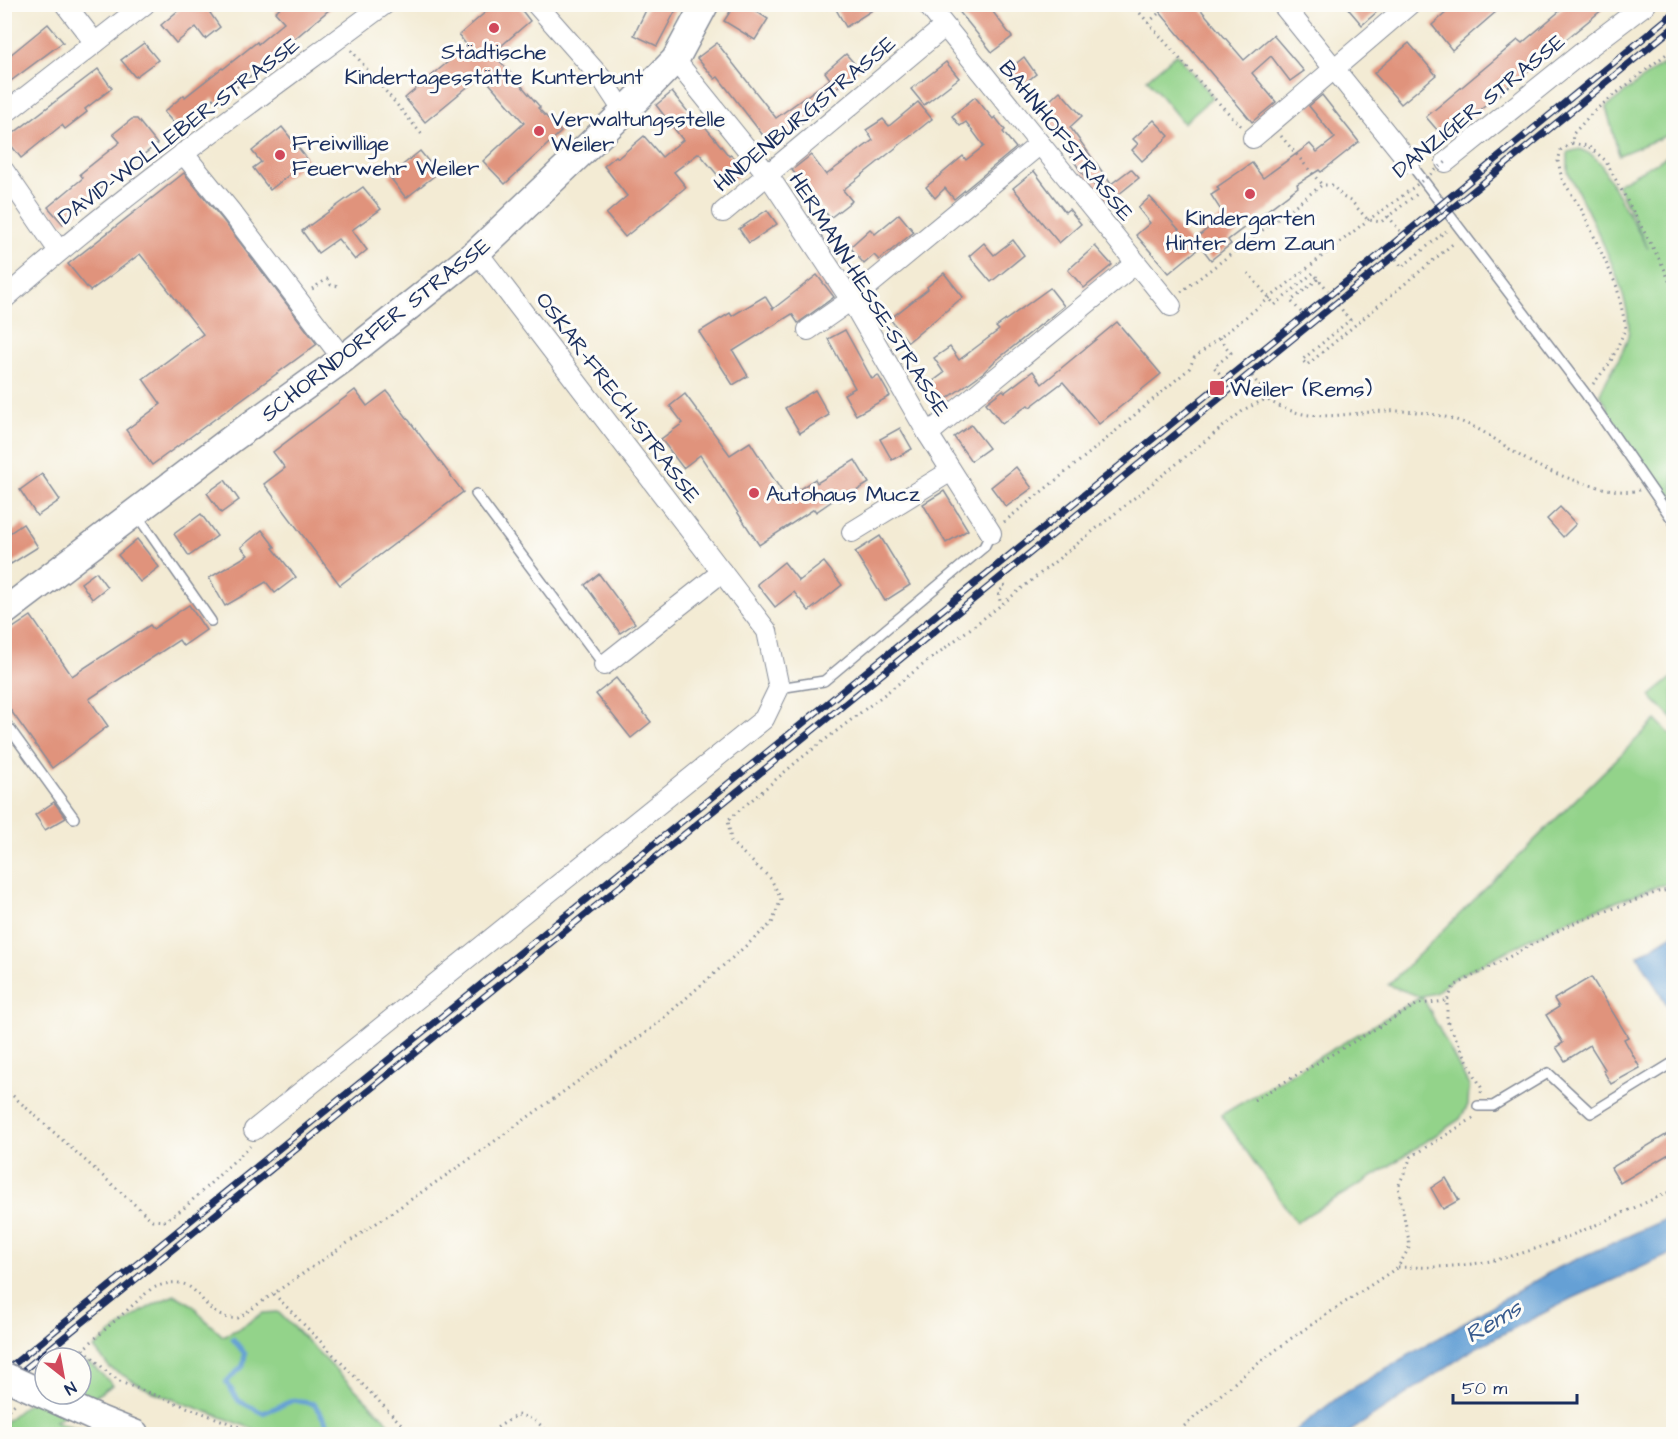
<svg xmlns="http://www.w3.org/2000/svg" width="1678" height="1439" viewBox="0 0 1678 1439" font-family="'Architects Daughter',sans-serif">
	<rect width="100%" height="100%" fill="#fdfcf7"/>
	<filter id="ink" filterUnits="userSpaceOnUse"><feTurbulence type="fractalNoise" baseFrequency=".0167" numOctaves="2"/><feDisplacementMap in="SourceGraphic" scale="12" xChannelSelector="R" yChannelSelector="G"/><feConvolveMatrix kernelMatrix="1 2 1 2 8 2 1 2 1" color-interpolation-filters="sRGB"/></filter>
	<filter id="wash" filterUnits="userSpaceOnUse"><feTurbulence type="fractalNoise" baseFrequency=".008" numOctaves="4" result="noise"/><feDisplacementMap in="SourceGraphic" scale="24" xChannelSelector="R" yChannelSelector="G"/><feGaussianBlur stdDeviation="1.35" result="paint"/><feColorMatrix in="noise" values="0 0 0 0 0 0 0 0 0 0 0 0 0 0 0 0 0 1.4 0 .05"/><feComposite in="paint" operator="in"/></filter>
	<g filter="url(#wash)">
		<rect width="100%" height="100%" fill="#f3ebd4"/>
		<g fill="#93d38a" stroke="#578174" stroke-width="1.5">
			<polygon points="1176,54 1213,97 1183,123 1147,79"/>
			<polygon points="1662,64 1673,82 1673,133 1619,155 1606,107"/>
			<path d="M1580,149L1592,155L1600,163L1648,249L1617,184L1673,153V510L1608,418L1607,406L1600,394C1608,373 1623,358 1628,336C1636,300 1585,206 1568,172V152Z"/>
			<polygon points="1673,677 1673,719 1650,696"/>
			<polygon points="1656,720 1673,737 1673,883 1658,886 1568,920 1452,979 1435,993 1422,996 1469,1086 1468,1105 1460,1119 1377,1174 1296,1222 1221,1115 1421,997 1388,985"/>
			<path d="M175,1295L193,1305L205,1320L223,1336L240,1328L263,1313L278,1312L400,1434H267L151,1391L110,1368L94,1348C120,1326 143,1307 175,1295Z"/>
			<polygon points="81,1361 91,1364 113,1385 55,1421 93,1434 5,1434 5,1422 45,1389 45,1394 81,1394"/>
		</g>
		<g fill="#65a0d5" stroke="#40689a" stroke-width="1.5">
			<polygon points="1673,934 1673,1015 1638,956"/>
			<polygon points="1673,1216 1673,1253 1573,1298 1477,1347 1346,1434 1291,1434 1341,1395 1557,1268"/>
		</g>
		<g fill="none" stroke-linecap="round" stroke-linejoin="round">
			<polyline stroke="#65a0d5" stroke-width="5" points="233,1339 245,1354 243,1366 226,1382 239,1401 263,1413 294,1400 314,1404 334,1434"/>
		</g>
		<g id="blocks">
			<g fill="#e0937b">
				<polygon points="186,4 221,4 210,13 220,27 205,39 196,27 176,43 161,25"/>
				<polygon points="284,4 336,4 217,104 213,98 178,128 164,112 184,95 185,97 222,68 223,69 257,42 258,44 284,22 275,12"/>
				<polygon points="495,4 517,4 530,21 493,53 540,107 538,108 561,132 505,184 483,161 524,123 482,75 425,122 405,98 467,46 459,35"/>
				<polygon points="649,4 679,4 657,46 634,35"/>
				<polygon points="735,4 745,4 768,19 755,40 724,21"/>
				<polygon points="833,4 882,4 846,27"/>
				<polygon points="953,4 987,4 1012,37 992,52"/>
				<polygon points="1153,4 1196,4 1244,60 1273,35 1304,71 1290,81 1271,56 1252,73 1276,102 1252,122"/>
				<polygon points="1344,4 1386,4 1362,25"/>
				<polygon points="1456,4 1505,4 1452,50 1432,25"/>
				<polygon points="1568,4 1609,4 1445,139 1426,117 1518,40 1522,43"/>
				<polygon points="48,24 63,42 4,86 4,60"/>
				<polygon points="144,43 158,60 135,77 121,60"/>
				<polygon points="717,43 776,118 830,79 825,72 846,54 859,69 822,100 827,105 772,147 718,77 715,79 697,58"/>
				<polygon points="1409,43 1436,75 1401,104 1374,73"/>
				<polygon points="1024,57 1036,74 1020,87 1007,71"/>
				<polygon points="946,62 959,78 924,105 911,89"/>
				<polygon points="98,69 112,88 85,109 87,112 65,129 62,125 21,158 6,139"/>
				<polygon points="1060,91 1082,116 1070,127 1111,184 1131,169 1139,178 1108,203 1091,181 1089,183 1071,157 1075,153 1037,112"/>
				<polygon points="672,92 700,127 703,124 729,156 731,155 744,171 726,185 699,153 674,172 686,187 625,237 606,214 627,196 604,166 616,156 618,158 644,136 662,157 683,140 656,105"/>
				<polygon points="1322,95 1359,142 1321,172 1319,170 1297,184 1298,187 1228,240 1231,244 1211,260 1195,239 1224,215 1211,195 1219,190 1217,187 1252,163 1263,178 1310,144 1317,152 1335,138 1309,106"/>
				<polygon points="975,97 993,119 995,117 1005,130 1003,132 1016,148 954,199 945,188 935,198 926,187 963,156 966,160 984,146 966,122 960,126 952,116"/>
				<polygon points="918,102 932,119 843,190 852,201 830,218 792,170 811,155 826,175 873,140 866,130 883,119 889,126"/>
				<polygon points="132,119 137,119 157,144 82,204 84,207 63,224 48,207 83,178 80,174 120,142 113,134"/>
				<polygon points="1154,120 1169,136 1142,161 1132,150 1138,144 1133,139"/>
				<polygon points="282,127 308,160 270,190 253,168 261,162 252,151"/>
				<polygon points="420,151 438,173 406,198 389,176"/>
				<polygon points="1034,171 1065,212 1069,209 1081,224 1059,243 1013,188"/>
				<polygon points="184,173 223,220 317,344 152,465 126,430 161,404 143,379 203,334 140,254 90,291 68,264"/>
				<polygon points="363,187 381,209 352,230 367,250 355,260 338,239 318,253 302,231"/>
				<polygon points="1150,197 1197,250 1169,273 1136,235 1150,223 1138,208"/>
				<polygon points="767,210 777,224 749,243 739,229"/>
				<polygon points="899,214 914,232 879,260 874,255 864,264 850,247 870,229 875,234"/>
				<polygon points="1013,240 1024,255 991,282 969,256 984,243 994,255"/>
				<polygon points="1095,246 1112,265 1084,288 1068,270"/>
				<polygon points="944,273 963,297 908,342 890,319 928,289 927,287"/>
				<polygon points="817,275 834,297 798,323 792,314 733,351 748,376 733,385 699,332 730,313 732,316 765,296 773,309"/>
				<polygon points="1050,288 1064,306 994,362 984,372 941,403 928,385 944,373 934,358 950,347 959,360 999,330 996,327"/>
				<polygon points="1117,322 1161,374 1099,424 1063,382 1030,407 1028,405 1002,424 986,403 1003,390 1005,392 1033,371 1042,384"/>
				<polygon points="845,330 872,379 878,375 890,396 856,415 844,394 855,388 828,339"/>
				<polygon points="355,390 367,406 387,391 463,492 340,585 264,484 285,468 273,452"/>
				<polygon points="815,390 829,415 800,433 785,408"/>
				<polygon points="685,394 730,455 750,442 786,498 815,479 817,483 855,460 869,483 840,501 838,497 816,512 814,509 759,545 700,455 683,468 661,439 683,423 670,406"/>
				<polygon points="971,425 989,448 971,461 954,437"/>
				<polygon points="900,428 912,449 892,460 880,439"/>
				<polygon points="1016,467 1032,488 1006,507 991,487"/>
				<polygon points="42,474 60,500 37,516 20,490"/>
				<polygon points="225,480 239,500 221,513 207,493"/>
				<polygon points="944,491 968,530 946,543 923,504"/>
				<polygon points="1560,507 1576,524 1563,537 1547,519"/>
				<polygon points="201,514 217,536 189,556 174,534"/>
				<polygon points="23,524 38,547 11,564 4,554 4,537"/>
				<polygon points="262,530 275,547 273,548 296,577 275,593 266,582 225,606 209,578 248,555 241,547"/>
				<polygon points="880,536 910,585 885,601 855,552"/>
				<polygon points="137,539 159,567 140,582 118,555"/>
				<polygon points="784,562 799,581 824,562 842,585 809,611 794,592 775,607 757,584"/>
				<polygon points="96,572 107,587 92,599 81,583"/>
				<polygon points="599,574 635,623 620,633 585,585"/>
				<polygon points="189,605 206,630 183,646 179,640 89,699 108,726 52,768 9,708 4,711 4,634 31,616 72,676 150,625 153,629"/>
				<polygon points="616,678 651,722 631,738 596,694"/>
				<polygon points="54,802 66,818 45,830 35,815"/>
				<polygon points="1591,977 1628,1037 1624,1039 1640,1068 1611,1084 1603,1070 1605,1069 1590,1045 1565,1061 1556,1047 1563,1043 1546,1015 1559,1007 1554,999"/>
				<polygon points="1674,1130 1674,1151 1620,1183 1611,1168"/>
				<polygon points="1446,1178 1459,1200 1443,1209 1431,1188"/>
			</g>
		</g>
	</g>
	<g filter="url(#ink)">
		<use href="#blocks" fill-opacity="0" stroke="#878d99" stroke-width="1.5"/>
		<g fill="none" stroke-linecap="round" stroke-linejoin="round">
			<defs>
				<g id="lane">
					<polyline points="1410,163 1585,393 1674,522"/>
					<polyline points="476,494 604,665"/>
					<polyline points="137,515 211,621"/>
					<polyline points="779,688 824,681 984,547 991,533"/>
					<polyline points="4,721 74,818"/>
					<polyline points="1478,1106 1493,1106 1548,1073 1591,1113 1674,1062"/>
				</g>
				<g id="street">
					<polyline points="65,4 95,43"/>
					<polyline points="536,4 603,80 624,112"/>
					<polyline points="927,4 1171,306"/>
					<polyline points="1282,4 1410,163"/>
					<polyline points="675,60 768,175 851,300 928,434 991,533"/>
					<polyline points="4,114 145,4"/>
					<polyline points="1253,138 1410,4"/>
					<polyline points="183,153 232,213 343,359"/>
					<polyline points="1446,162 1584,51 1646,4"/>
					<polyline points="4,171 59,251"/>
					<polyline points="723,212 944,27"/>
					<path d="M4,299C125,192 256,100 385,4"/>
					<polyline points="808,330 851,300 1040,144"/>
					<polyline points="928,434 1136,263"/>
					<polyline points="852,532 951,471"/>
					<polyline points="604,665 722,572"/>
					<polyline points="254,1130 764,719 779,688 767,631 477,252"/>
				</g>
				<g id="secondary">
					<polyline points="4,612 233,438 343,359 477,252 624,112 675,60 705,4"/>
					<polyline points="98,1419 135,1434"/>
				</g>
			</defs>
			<use href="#lane" stroke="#878d99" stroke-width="12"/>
			<use href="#street" stroke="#878d99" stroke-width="22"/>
			<use href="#secondary" stroke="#878d99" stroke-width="30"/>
			<g stroke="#878d99" stroke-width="3" stroke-dasharray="1.5 4.5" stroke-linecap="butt">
				<polyline points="1132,4 1213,97 1241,126"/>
				<polyline points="1148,23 1169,4"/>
				<polyline points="351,50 424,137"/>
				<polyline points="1281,136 1322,185"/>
				<polyline points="1572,143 1588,146 1605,160 1664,268 1674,293"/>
				<polyline points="1388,216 1400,231"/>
				<polyline points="1396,259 1402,267 1446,231"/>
				<polyline points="1248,273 1275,305 1313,273 1328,290"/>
				<polyline points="312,289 327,279 331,285 340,286"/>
				<polyline points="1181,292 1322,185 1332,185 1343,197 1352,202 1368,220 1381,222 1417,194"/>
				<polyline points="1338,305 1350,320 1302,360 1307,365 1454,243"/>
				<polyline points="1301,312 1291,301 1318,279"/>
				<polyline points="1219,338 1231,353 1214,367 1222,376"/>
				<path d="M1252,376L1264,392L1266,399C1311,426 1338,413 1386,411C1410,410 1444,414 1467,424C1492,434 1513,454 1538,466C1560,476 1616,497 1639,490"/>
				<polyline points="1593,384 1610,363 1626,328 1617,287 1583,212 1562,179 1558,161 1561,150 1572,143 1573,134 1594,111 1674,48"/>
				<polyline points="1004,522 1092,451 1189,369 1194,358 1368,220 1397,200"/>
				<polyline points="1001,580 1005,587 998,592 1001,605"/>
				<polyline points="4,1088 152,1220 164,1221 183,1209 250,1146"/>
				<polyline points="1481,1093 1482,1089 1447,1021 1447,1001 1454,986 1569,925 1658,892 1674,889"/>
				<polyline points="1254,1100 1418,1004 1447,1001"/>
				<path d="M1398,1267C1428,1268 1460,1267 1490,1261C1549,1250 1618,1214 1674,1190"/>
				<polyline points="274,1294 411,1434"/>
				<polyline points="84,1349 108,1373 123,1383 258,1434"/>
				<path d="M73,1358L151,1289C206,1264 195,1322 238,1318L467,1161L652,1028L772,923L781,899L771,879L731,842L728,820L800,759L1001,605L1245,409L1266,399"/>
				<polyline points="4,1413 15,1404"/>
				<path d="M487,1434L517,1415C532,1417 540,1423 549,1434"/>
				<polyline points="1175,1434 1247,1372 1293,1337 1398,1267 1410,1246 1398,1187 1411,1157 1475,1117"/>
			</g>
			<use href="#lane" stroke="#fff" stroke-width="9"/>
			<use href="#street" stroke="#fff" stroke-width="20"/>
			<use href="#secondary" stroke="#fff" stroke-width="27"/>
			<defs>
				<g id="rail">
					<polyline points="4,1372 1416,225 1674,13"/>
					<polyline points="4,1386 898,661 1674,27"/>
				</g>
			</defs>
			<use href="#rail" stroke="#1b2f5e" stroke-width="7"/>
			<use href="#rail" stroke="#fdfcf7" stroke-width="4.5" stroke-dasharray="14" stroke-linecap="butt"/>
			<defs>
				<polyline id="secondary-bridge" points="4,1376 98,1419"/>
			</defs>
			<use href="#secondary-bridge" stroke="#878d99" stroke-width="30" stroke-linecap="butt"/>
			<polyline stroke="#878d99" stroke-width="3" stroke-dasharray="1.5 4.5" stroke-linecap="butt" points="1397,200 1446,162"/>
			<use href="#secondary-bridge" stroke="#fff" stroke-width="27"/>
		</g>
	</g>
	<g fill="#d1495b" stroke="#fdfcf7" stroke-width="2">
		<circle cx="494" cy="28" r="6"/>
		<circle cx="539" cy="131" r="6"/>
		<circle cx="280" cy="155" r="6"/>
		<circle cx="1250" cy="194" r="6"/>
		<rect x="1209" y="380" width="16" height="16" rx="3"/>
		<circle cx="754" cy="493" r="6"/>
	</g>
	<g text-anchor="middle" stroke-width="6" stroke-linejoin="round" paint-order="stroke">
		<g font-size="22" fill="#1b2f5e" stroke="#fdfcf7" text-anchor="start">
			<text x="494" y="59" text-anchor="middle">Städtische<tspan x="494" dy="25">Kindertagesstätte Kunterbunt</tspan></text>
			<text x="551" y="126">Verwaltungsstelle<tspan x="551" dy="25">Weiler</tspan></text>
			<text x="292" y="150">Freiwillige<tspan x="292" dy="25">Feuerwehr Weiler</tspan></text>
			<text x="1250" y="225" text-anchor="middle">Kindergarten<tspan x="1250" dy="25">Hinter dem Zaun</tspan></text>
			<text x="1230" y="396">Weiler (Rems)</text>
			<text x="766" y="501">Autohaus Mucz</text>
		</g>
		<g font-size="22" fill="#1b2f5e" stroke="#fdfcf7">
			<text transform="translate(1478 105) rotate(-39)" y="8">DANZIGER STRASSE</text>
			<text transform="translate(804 113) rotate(-40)" y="8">HINDENBURGSTRASSE</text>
			<text transform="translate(178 130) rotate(-37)" y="8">DAVID-WOLLEBER-STRASSE</text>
			<text transform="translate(1067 140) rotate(51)" y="8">BAHNHOFSTRASSE</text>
			<text transform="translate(870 294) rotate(58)" y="8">HERMANN-HESSE-STRASSE</text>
			<text transform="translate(375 329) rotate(-38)" y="8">SCHORNDORFER STRASSE</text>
			<text transform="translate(619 397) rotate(53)" y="8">OSKAR-FRECH-STRASSE</text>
		</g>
		<g font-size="24" font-style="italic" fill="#395c8e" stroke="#fdfcf7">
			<text transform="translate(1493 1321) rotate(-31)" y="8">Rems</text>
		</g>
	</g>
	<rect width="1678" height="1439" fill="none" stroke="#fdfcf7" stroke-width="24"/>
	<g transform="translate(63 1376) rotate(149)"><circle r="28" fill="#fdfcf7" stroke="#a3aaba" stroke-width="1.5"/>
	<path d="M0-4.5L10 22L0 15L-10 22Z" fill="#d1495b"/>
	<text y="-9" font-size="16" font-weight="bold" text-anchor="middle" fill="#1b2f5e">N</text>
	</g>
	<path d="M1453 1394v9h124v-9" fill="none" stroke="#1b2f5e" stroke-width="3"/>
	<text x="1462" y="1394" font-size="18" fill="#1b2f5e" stroke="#fdfcf7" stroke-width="4.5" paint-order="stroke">50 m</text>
</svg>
